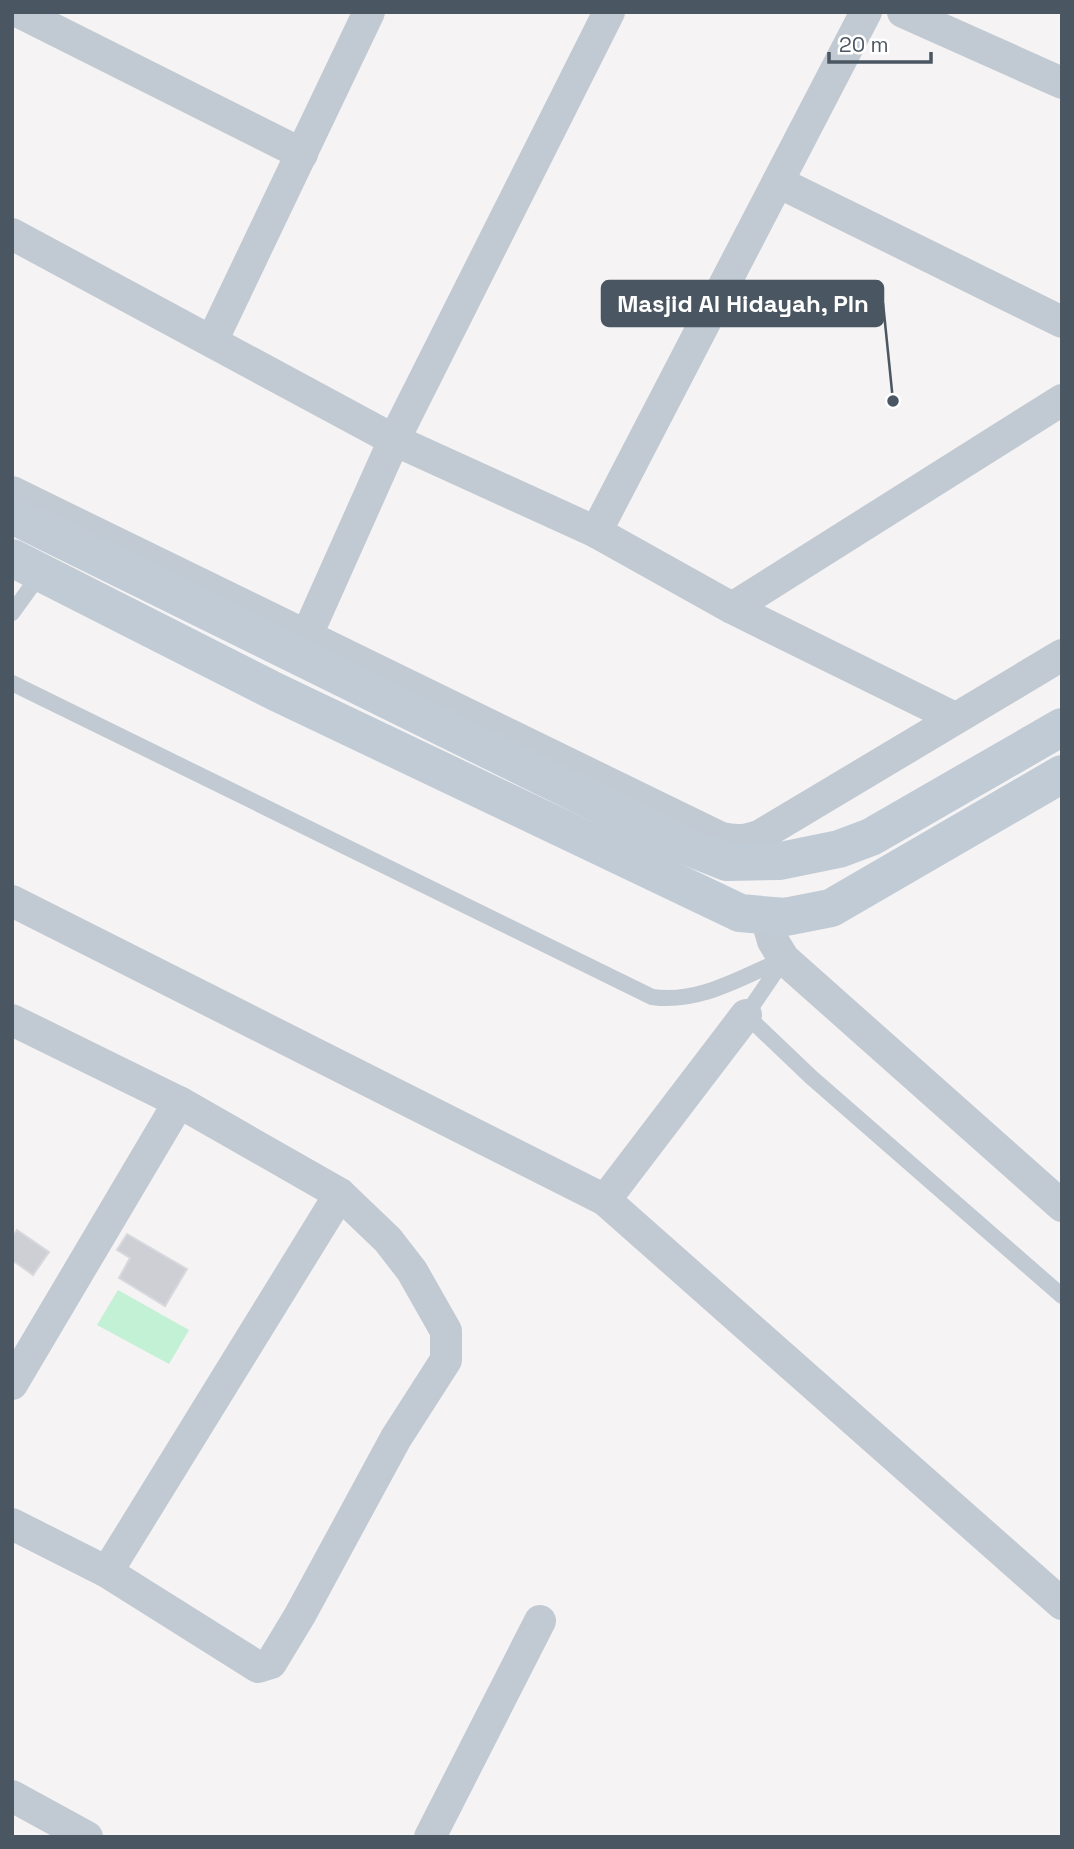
<svg xmlns="http://www.w3.org/2000/svg" width="1074" height="1849" viewBox="0 0 1074 1849" font-family="'Space Grotesk',sans-serif">
	<rect width="100%" height="100%" fill="#f5f3f3"/>
	<polygon fill="#c3f1d5" points="118,1290 189,1330 169,1364 97,1325"/>
	<g fill="#cdcfd5" stroke="#d7d9de" stroke-width="2">
		<polygon points="17,1230 49,1252 33,1275 12,1260 12,1237"/>
		<polygon points="127,1234 187,1269 165,1306 119,1278 130,1258 117,1250"/>
	</g>
	<g fill="none" stroke-linecap="round" stroke-linejoin="round">
		<g stroke="#c1cad2" stroke-width="16">
			<polyline points="12,613 41,573"/>
			<path d="M12,683L652,997C699,1004 742,977 784,959"/>
			<polyline points="784,959 746,1015 811,1077 1062,1296"/>
		</g>
		<g stroke="#c1cad2" stroke-width="32">
			<polyline points="19,12 302,154"/>
			<polyline points="903,12 1062,83"/>
			<polyline points="778,182 1062,322"/>
			<polyline points="12,234 394,440 596,532 732,608 955,718"/>
			<polyline points="212,341 369,12"/>
			<path d="M12,492L721,838C736,841 746,841 761,835L1062,655"/>
			<polyline points="596,532 866,12"/>
			<polyline points="732,608 1062,400"/>
			<polyline points="298,655 394,440 609,12"/>
			<polyline points="12,901 605,1200"/>
			<polyline points="766,917 773,941 784,959 1062,1206"/>
			<polyline points="746,1015 605,1200 1062,1604"/>
			<polyline points="12,1020 179,1102 340,1194 388,1240 412,1271 446,1331 446,1360 396,1438 300,1615 271,1663 258,1667 107,1572 12,1524"/>
			<polyline points="12,1384 179,1102"/>
			<polyline points="107,1572 340,1194"/>
			<polyline points="12,1796 87,1837"/>
			<polyline points="430,1837 540,1621"/>
		</g>
		<g stroke="#c1cbd6" stroke-width="38">
			<polyline points="12,515 674,841 727,862 780,861 839,849 871,837 1062,727"/>
			<polyline points="12,558 276,692 740,913 785,917 831,908 1062,774"/>
		</g>
	</g>
	<path fill="none" stroke="#4a5661" stroke-width="2.5" d="M893 401L883 303"/>
	<circle fill="#4a5661" stroke="#fff" stroke-width="2.5" cx="893" cy="401" r="7"/>
	<rect fill="#4a5661" stroke="#4a5661" stroke-width="2.5" x="602" y="281" width="281" height="45" rx="7"/>
	<g font-size="24" text-anchor="middle" font-weight="bold" fill="#fff">
		<text x="743" y="312">Masjid Al Hidayah, Pln</text>
	</g>
	<rect width="1074" height="1849" fill="none" stroke="#4a5661" stroke-width="28"/>
	<path d="M829 52v10h102v-10" fill="none" stroke="#4a5661" stroke-width="3.5"/>
	<text x="839" y="52" font-size="21" fill="#4a5661" stroke="#ffffff" stroke-width="5" paint-order="stroke">20 m</text>
</svg>
